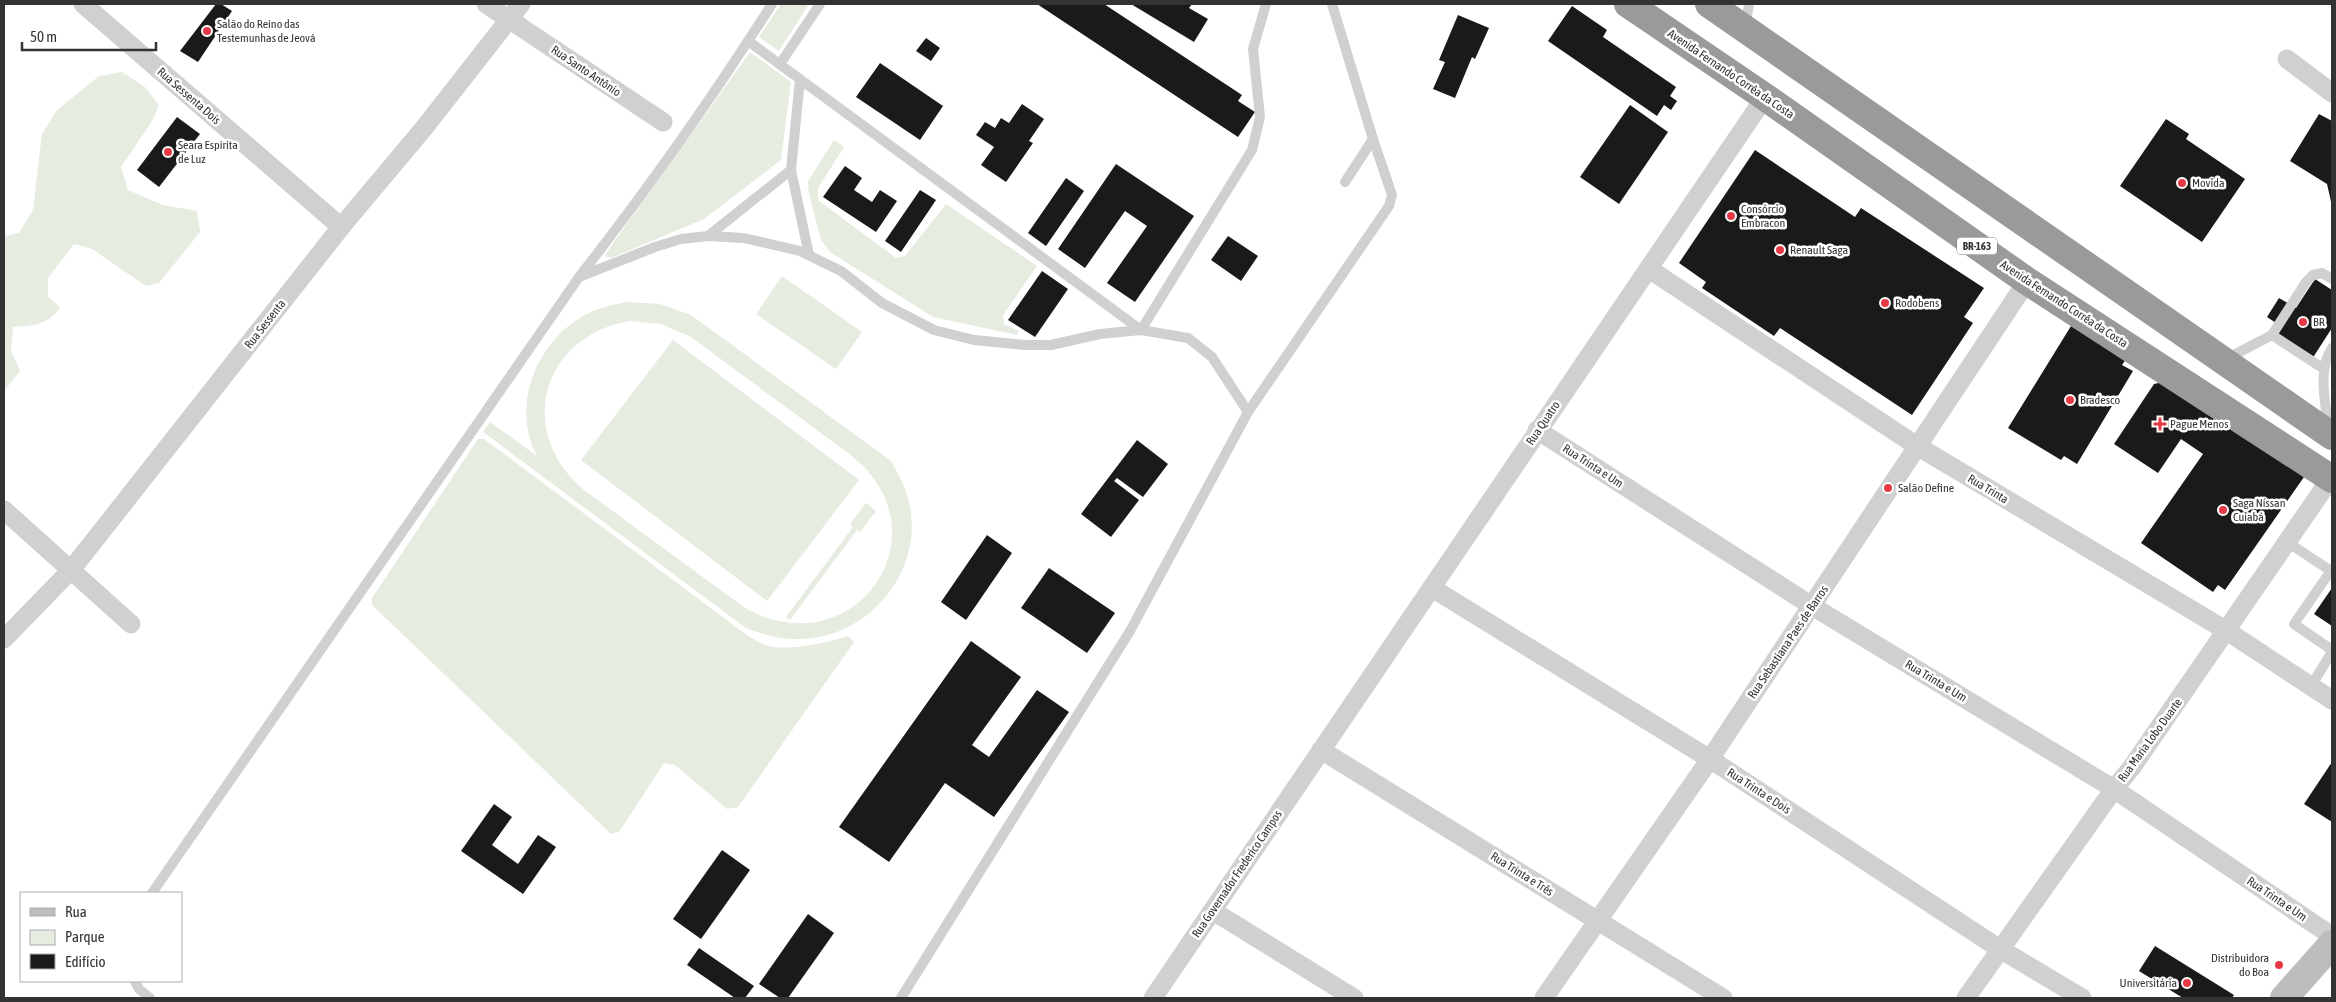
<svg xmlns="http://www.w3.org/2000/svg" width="2336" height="1002" viewBox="0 0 2336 1002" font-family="'Asap Condensed',sans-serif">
	<rect width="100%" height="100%" fill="#fff"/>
	<g fill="#e6ecdf" fill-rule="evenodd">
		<polygon points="781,4 809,4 779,51 759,37"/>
		<polygon points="750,52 791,82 781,160 704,219 611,258 604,256"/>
		<path d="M122,72L145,87L159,105L152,121L121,167L128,190L163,205L197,211L200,232L159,283L146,286L92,249L74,244L48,278V296L60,308C46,326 35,325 13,327L11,350L20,371L4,391V236L19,233L33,210L42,134L57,110L99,76Z"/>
		<polygon points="834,140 844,147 818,188 818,200 896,258 905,256 946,204 1037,266 1003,315 1004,324 1019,331 1017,335 933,317 830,252 821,240 809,194 808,181"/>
		<polygon points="782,276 862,332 836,369 756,314"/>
		<path d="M627,302L660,304L691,315L891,461C899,475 907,490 910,506C923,576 864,642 794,639C778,639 762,634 746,628L483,432L490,422L537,456C511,408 535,345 580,318C594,309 611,305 627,302ZM629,321L661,324L691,337L852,456C948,533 855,669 745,608L584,490C515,432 541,337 629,321Z"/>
		<polygon points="673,340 859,480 767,601 581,460"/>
		<path d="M478,439H484L744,633C750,637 758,642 765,645C786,652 827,643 848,636L854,642L738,807L727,809L675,765L664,763L619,832L611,834L372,605V598Z"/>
		<polygon points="866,503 876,511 860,532 857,530 790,620 786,617 853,527 850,524"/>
	</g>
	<g fill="#1a1a1a">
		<polygon points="216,4 221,4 232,11 198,62 180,51"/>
		<polygon points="1037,4 1104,4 1242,95 1238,101 1255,112 1238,137"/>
		<polygon points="1131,4 1192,4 1189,8 1208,19 1194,42"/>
		<polygon points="1572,6 1607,30 1603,37 1676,87 1670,96 1677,101 1671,110 1664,105 1657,116 1548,41"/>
		<polygon points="1458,15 1489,28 1475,59 1472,57 1455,98 1433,89 1445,62 1439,60"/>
		<polygon points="926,38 940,48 931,61 916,51"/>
		<polygon points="880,63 943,106 920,140 856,97"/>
		<polygon points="1022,104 1044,119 1029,141 1033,143 1006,182 981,165 994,147 976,135 985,122 995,128 1001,118 1009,123"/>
		<polygon points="1630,105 1668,132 1619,204 1580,177"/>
		<polygon points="2319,114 2332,121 2332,206 2327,184 2290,161"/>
		<polygon points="177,117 200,134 159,187 137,170"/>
		<polygon points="2166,119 2189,134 2186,139 2245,179 2202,242 2120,186"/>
		<polygon points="1755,150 1855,217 1861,208 1984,288 1964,317 1973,323 1912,415 1780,328 1774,336 1702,288 1706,282 1679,263"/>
		<polygon points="1116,164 1194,216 1135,302 1107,283 1147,226 1125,211 1085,268 1058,249"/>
		<polygon points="845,166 862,178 854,190 872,202 880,190 897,201 876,232 823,197"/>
		<polygon points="1066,178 1084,191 1046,246 1028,233"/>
		<polygon points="920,190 936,200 901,252 885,241"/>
		<polygon points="1228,236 1258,256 1241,281 1211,260"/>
		<polygon points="1042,271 1068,289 1035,337 1008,320"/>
		<polygon points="2315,279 2332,290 2332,328 2312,359 2276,336 2282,327 2267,317 2279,298 2296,308"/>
		<polygon points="2071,326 2126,359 2122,365 2133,371 2077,464 2064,456 2061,460 2008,428"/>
		<polygon points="2168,381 2304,477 2225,590 2218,585 2213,592 2141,543 2203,454 2181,439 2158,473 2114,444 2154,384"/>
		<polygon points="1137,440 1168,464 1143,497 1117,478 1114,481 1139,500 1111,537 1081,514"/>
		<polygon points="987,535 1012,553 966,620 941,602"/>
		<polygon points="1049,568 1115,613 1087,653 1021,608"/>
		<polygon points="2332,588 2332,626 2314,614"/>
		<polygon points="971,641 1021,677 972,745 989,757 1037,690 1069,712 994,817 945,783 889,862 839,827"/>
		<polygon points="2332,762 2332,822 2304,804"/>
		<polygon points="494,804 512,817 492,845 518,864 538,835 556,847 523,894 461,851"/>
		<polygon points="722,850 750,870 701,939 673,919"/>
		<polygon points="808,914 834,933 788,998 780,998 759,984"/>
		<polygon points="2155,946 2234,995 2232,998 2183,998 2139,971"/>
		<polygon points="699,948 754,986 745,998 735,998 687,965"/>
	</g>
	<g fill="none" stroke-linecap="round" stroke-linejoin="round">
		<g stroke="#d0d0d0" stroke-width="10">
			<polyline points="1745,28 1749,4"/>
			<polyline points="748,41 1141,330 1252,150 1260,117 1253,49 1266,4"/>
			<polyline points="780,64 820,4"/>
			<polyline points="791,170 800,79"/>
			<polyline points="1345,182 1373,139"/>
			<polyline points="708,236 791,170 809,255"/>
			<polyline points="579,277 655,247 681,239 708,236 744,238 800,251 841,271 882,303 934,330 974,340 1025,345 1051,345 1100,334 1141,330 1188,338 1212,357 1248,412"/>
			<polyline points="2272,335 2324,369"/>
			<polyline points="2226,359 2272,335 2306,282 2313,275 2322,273 2332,279"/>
			<path d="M2328,429C2326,403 2317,370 2332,348"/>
			<polyline points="2287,542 2331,571"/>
			<polyline points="2332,569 2294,624 2332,650"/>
			<polyline points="2311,686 2332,652"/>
			<path d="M152,893L579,277C648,189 712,98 772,4"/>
			<polyline points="135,981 139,989 150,998"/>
			<polyline points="901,998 1130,631 1248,412 1389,206 1392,195 1373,139 1332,4"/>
		</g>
		<g stroke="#d0d0d0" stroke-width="19">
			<polyline points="83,4 341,227"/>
			<polyline points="486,4 663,122"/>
			<polyline points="2287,59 2332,93"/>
			<polyline points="1649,269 1917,446 2227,631 2332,700"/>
			<polyline points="1537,430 1812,606 2114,789 2332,936"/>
			<polyline points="4,510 131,624"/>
			<polyline points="1432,588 1710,759 2000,949 2082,998"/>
			<polyline points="4,639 71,570 341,227 424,128 521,4"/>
			<polyline points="1321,750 1723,998"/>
			<polyline points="1213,911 1354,998"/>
			<polyline points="1153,998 1765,97"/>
			<polyline points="1544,998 1710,759 2027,281"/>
			<polyline points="1966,998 2114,789 2132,767 2331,478"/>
		</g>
		<polyline stroke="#bdbdbd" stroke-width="28" points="2284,998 2332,944"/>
		<g stroke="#9a9a9a" stroke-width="28">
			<polyline points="1628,4 1765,97 2027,281 2332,479"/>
			<polyline points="1709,4 2332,436"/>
		</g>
	</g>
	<g fill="#e63946" stroke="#fff" stroke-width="2">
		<circle cx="207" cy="31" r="5"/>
		<circle cx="168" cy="152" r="5"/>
		<circle cx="2182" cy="183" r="5"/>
		<circle cx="1731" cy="216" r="5"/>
		<circle cx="1780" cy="250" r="5"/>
		<circle cx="1885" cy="303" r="5"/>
		<circle cx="2303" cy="322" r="5"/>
		<circle cx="2070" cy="400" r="5"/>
		<path d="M2157.5 416.5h5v5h5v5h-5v5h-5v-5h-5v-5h5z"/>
		<circle cx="1888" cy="488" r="5"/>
		<circle cx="2223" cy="510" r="5"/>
		<circle cx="2279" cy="965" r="5"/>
		<circle cx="2187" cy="983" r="5"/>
	</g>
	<g text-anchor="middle" stroke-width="5" stroke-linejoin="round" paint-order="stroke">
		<rect fill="#fff" stroke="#707070" stroke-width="1" x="1957" y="237.5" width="40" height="17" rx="4"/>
		<g font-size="11" font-weight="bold" fill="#333">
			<text x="1977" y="250">BR-163</text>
		</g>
		<g font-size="12" fill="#333" stroke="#fff" text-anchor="start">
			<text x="217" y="28">Salão do Reino das<tspan x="217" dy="14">Testemunhas de Jeová</tspan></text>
			<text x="178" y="149">Seara Espirita<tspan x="178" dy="14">de Luz</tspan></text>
			<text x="2192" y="187">Movida</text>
			<text x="1741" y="213">Consórcio<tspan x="1741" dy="14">Embracon</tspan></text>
			<text x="1790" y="254">Renault Saga</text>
			<text x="1895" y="307">Rodobens</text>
			<text x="2313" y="326">BR</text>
			<text x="2080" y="404">Bradesco</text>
			<text x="2170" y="428">Pague Menos</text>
			<text x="1898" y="492">Salão Define</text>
			<text x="2233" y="507">Saga Nissan<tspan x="2233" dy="14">Cuiabá</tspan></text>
			<text x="2269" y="962" text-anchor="end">Distribuidora<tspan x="2269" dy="14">do Boa</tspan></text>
			<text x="2177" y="987" text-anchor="end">Universitária</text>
		</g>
		<g font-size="12" fill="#333" stroke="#fff">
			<text transform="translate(586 71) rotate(34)" y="4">Rua Santo Antônio</text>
			<text transform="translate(1731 74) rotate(34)" y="4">Avenida Fernando Corrêa da Costa</text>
			<text transform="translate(189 96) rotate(41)" y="4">Rua Sessenta Dois</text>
			<text transform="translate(2064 304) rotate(33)" y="4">Avenida Fernando Corrêa da Costa</text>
			<text transform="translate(265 324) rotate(-52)" y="4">Rua Sessenta</text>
			<text transform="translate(1543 423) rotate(-56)" y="4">Rua Quatro</text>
			<text transform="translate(1593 466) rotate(33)" y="4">Rua Trinta e Um</text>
			<text transform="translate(1988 489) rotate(31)" y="4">Rua Trinta</text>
			<text transform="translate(1788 642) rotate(-56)" y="4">Rua Sebastiana Paes de Barros</text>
			<text transform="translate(1936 681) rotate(31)" y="4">Rua Trinta e Um</text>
			<text transform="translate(2150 740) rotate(-54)" y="4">Rua Maria Lobo Duarte</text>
			<text transform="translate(1759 791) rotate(33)" y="4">Rua Trinta e Dois</text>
			<text transform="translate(1237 874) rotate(-56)" y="4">Rua Governador Frederico Campos</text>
			<text transform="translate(1522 874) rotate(32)" y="4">Rua Trinta e Três</text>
			<text transform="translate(2277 899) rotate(34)" y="4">Rua Trinta e Um</text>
		</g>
	</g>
	<rect width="2336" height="1002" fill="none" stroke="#333333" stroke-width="10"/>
	<rect x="20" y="892" width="162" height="90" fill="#ffffff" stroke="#adadad"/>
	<rect x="30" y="908" width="25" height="8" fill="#bdbdbd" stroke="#adadad"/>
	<text x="65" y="917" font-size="15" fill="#333333">Rua</text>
	<rect x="30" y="930" width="25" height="15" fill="#e6ecdf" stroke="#adadad"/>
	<text x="65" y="942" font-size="15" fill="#333333">Parque</text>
	<rect x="30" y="954" width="25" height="15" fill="#1a1a1a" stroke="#adadad"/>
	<text x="65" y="967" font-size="15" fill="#333333">Edifício</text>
	<path d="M22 42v8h134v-8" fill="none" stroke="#333333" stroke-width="2.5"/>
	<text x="30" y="42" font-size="15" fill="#333333" stroke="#ffffff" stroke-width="4" paint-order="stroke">50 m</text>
</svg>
